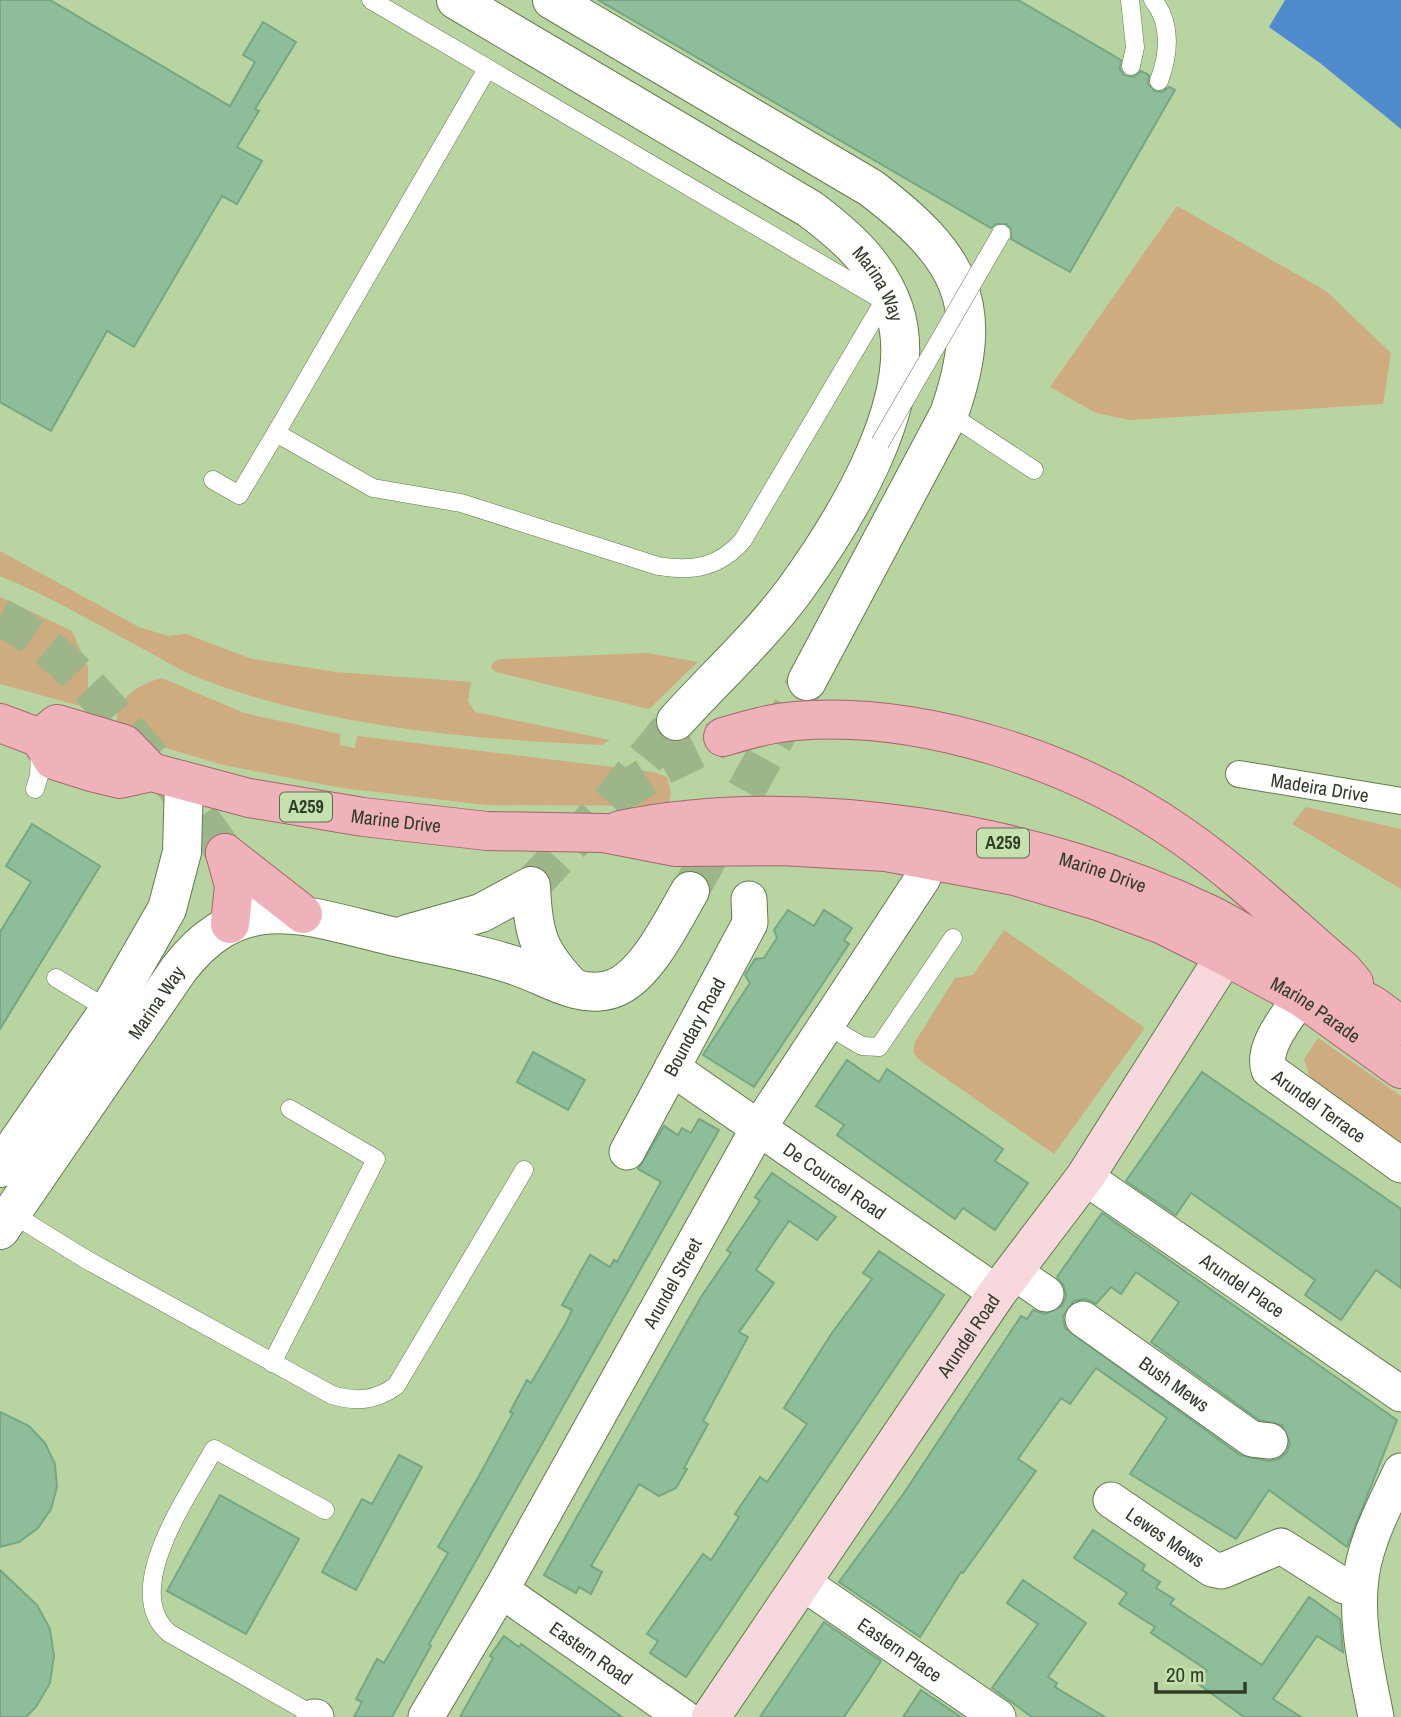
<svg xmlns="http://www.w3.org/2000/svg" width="1401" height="1717" viewBox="0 0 1401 1717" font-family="'Archivo Narrow',sans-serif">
	<rect width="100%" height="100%" fill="#b7d4a1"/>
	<g fill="#cfab80">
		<polygon points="1177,206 1326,291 1391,353 1383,404 1130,420 1096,413 1050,387"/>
		<path d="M0,551L139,627L168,636L186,634L252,659L336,672L471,682L468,701L475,712L610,740L601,745C468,739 325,727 199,678C181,671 164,660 147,651C98,625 52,597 0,576Z"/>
		<polygon points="0,597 72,631 88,667 88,708 0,684"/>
		<polygon points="648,653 698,662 649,709 496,672 491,668 493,662 501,659"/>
		<path d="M162,678L244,713L340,734V745L355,748L357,736L654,772L667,777L671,793L668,806L486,805L342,788L223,765L119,734C109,703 135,685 162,678Z"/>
		<polygon points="1306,807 1401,829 1401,889 1292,824"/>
		<polygon points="1004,930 1145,1028 1054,1154 918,1059 913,1051 915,1042 955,978 973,975"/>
		<polygon points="1318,1038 1401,1096 1401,1143 1317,1085 1310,1078 1304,1059"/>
	</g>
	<polygon fill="#508ccd" points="1285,0 1401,0 1401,129 1320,63 1269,27"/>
	<g fill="#8dbe99" stroke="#76a682" stroke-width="2" fill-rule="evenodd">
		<polygon points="0,0 50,0 230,106 255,62 243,55 263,22 296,42 255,109 259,111 237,147 262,161 237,204 222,196 134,347 107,331 51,431 0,402"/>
		<polygon points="598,0 1018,0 1121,60 1120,69 1124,75 1134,77 1141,71 1149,75 1148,84 1155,91 1162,92 1169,87 1175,90 1070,272 1011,239 1011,229 1006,224 996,224 991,228"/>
		<polygon points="32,824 100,866 0,1029 0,932 31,882 6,866"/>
		<polygon points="788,910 814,926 824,910 852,928 844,940 849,944 754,1087 703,1055 750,983 745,975 755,959 764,958 777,938 774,930"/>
		<polygon points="533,1052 585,1080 568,1110 517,1082"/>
		<polygon points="847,1060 879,1082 887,1069 1003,1149 995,1161 1028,1183 995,1230 963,1208 955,1219 837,1135 844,1125 816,1106"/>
		<polygon points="1202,1072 1401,1209 1401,1288 1376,1270 1341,1320 1305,1295 1315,1280 1191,1193 1176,1215 1126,1181"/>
		<polygon points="699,1119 719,1130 429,1644 431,1646 392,1717 354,1717 362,1702 356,1699 377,1659 384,1663 448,1553 438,1547 479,1476 513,1413 510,1412 527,1380 531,1383 566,1323 572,1310 562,1305 590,1255 610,1267 614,1260 617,1262 661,1182 638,1169 664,1126 678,1135 682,1128 691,1133"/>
		<polygon points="772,1173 836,1217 817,1240 789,1221 773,1244 756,1270 774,1283 739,1332 748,1337 703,1421 708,1424 684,1468 687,1469 676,1488 659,1496 639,1484 591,1566 602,1572 591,1594 579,1587 576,1593 544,1575 701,1297 731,1253 727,1250 760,1201 755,1197"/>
		<path d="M1102,1213L1397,1420L1347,1547L1269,1490L1236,1539L1130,1474L1167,1418L1096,1368L1070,1404L1061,1398L1018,1459L1036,1471L963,1573L961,1572L920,1637L839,1582L902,1496L1021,1316L1027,1319L1033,1310L1045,1314L1062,1306L1066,1296L1064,1286L1057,1277ZM1136,1272L1179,1302L1151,1342L1259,1420L1282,1425L1290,1443L1287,1452L1279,1459L1268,1461L1240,1455L1065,1328L1063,1316L1074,1301L1086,1299L1096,1304L1111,1287L1121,1294Z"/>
		<polygon points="879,1251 944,1295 686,1677 650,1653 658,1641 647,1634 703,1554 711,1560 739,1517 735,1514 760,1477 767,1482 807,1424 784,1408 832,1333 872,1279 863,1273"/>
		<polygon points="0,1412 29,1426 45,1443 55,1464 57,1487 51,1509 38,1528 19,1542 0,1547"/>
		<polygon points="399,1455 422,1467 356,1590 322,1572 362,1499 372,1504"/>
		<polygon points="220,1495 299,1539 246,1634 167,1591"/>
		<polygon points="1093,1530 1145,1565 1142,1570 1160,1582 1156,1588 1174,1599 1170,1604 1262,1665 1309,1597 1340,1619 1343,1652 1317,1636 1273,1699 1301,1717 1244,1717 1197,1683 1207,1670 1151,1633 1155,1627 1119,1604 1127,1593 1074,1558"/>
		<polygon points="0,1570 37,1605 50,1629 54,1656 50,1683 36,1707 26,1717 0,1717"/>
		<polygon points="1023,1580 1086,1623 1048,1677 1057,1683 1055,1687 1105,1717 1032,1717 992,1688 1038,1624 1007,1603"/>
		<polygon points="824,1622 881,1661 867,1683 844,1717 760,1717"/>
		<polygon points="504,1636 519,1647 521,1644 622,1717 460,1717 493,1658 490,1656"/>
		<polygon points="921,1690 961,1717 903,1717"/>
	</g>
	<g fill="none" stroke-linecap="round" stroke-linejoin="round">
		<g stroke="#9cb689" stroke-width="38" stroke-dasharray="38 19" stroke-linecap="butt">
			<polyline points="531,886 614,797 676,721"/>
			<polyline points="690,891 807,681"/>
		</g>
		<g stroke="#9cb689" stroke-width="38" stroke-dasharray="38 19" stroke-linecap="butt">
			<path d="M0,617C56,645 95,693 135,739C167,776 198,813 225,853"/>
			<polyline points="614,797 663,766 723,737"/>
		</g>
		<defs>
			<g id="service">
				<path d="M371,0L884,301L743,540C720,567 693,572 658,566L461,503L373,488L276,433L487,69"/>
				<polyline points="1130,0 1135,47 1131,66"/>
				<path d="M1153,0C1172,23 1169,55 1159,81"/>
				<polyline points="949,414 1034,470"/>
				<polyline points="213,480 239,495 276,433"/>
				<polyline points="35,789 39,776 40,749"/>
				<polyline points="56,978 109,1010"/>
				<polyline points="828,1026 862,1046 879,1047 953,938"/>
				<path d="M11,1213L87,1260L332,1395C356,1402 375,1401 396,1386L524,1170"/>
				<polyline points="272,1363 376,1159 290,1109"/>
				<path d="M315,1716L169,1633C119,1590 191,1492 214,1449L325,1510"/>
			</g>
			<g id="pedestrian">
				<path id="s1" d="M1239,774L1401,801"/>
			</g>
			<g id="minor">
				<path id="s2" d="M1301,997C1288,1016 1261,1047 1269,1070L1401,1165"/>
				<path id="s3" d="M672,1068L997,1293"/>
				<path id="s4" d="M627,1152L750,923L749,899"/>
				<path id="s5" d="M1085,1177L1401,1394"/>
				<polyline points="1014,1272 1046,1294"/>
				<path id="s6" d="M1083,1319L1252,1439L1270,1441"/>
				<path id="s7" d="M1111,1500L1212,1569L1222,1571L1281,1546L1344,1586L1359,1587"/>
				<path id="s8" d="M802,1582L998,1717"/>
				<path id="s9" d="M501,1590L683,1717"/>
				<polyline points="314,1717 316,1717"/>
				<path id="s10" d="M426,1717L501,1590L759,1127L923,878L929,858"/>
				<path d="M1376,1717C1368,1676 1357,1631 1360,1588C1362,1547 1384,1507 1401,1471"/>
			</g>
			<g id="tertiary">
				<path id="s11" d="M456,0L810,209C846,236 879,265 894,309C923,396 844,522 794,591C759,638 715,678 676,721"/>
				<path d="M552,0L871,188C960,256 988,303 949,414L807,681"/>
				<path d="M407,934L481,913L531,886C533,934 538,952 572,987"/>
				<polyline points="0,1168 109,1010 167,909 182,852 184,781"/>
				<path id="s12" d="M0,1230L179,969C242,887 306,916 391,936C433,946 475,952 516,966C545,975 579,1000 612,989C646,978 672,921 690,891"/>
			</g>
			<g id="secondary">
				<path id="s13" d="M711,1717L997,1293L1085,1177L1225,956"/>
			</g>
			<g id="primary">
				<path id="s14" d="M0,723L40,738L53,760L91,772L120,779L151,772L249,798L363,817L487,831L604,833L676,847L781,846L886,852L1015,876L1098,901L1163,925L1225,956L1301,997L1401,1069"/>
				<path d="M723,737C747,730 770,723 795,721C923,710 1077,762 1181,835C1239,875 1291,926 1344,971L1354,983"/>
				<polyline points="40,738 57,724 124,744 151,772"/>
				<path id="s15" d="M620,830C803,792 1041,833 1209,914C1250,934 1288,962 1327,985C1341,994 1357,996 1371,1004C1381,1010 1391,1019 1401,1026"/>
				<polyline points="225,853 303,914"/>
				<polyline points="225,853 234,886 230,924"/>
			</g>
		</defs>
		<use href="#service" stroke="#637c4e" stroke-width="19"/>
		<use href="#pedestrian" stroke="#637c4e" stroke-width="28"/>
		<use href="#minor" stroke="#637c4e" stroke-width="37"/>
		<use href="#tertiary" stroke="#637c4e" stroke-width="40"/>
		<use href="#secondary" stroke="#637c4e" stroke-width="40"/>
		<use href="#primary" stroke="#a56769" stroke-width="40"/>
		<use href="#service" stroke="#fff" stroke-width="18"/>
		<use href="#pedestrian" stroke="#fff" stroke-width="26"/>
		<use href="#minor" stroke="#fff" stroke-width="35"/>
		<use href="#tertiary" stroke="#fff" stroke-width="38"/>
		<use href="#secondary" stroke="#f7d8dd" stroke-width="38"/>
		<use href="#primary" stroke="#efb2bb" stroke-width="38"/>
		<defs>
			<polyline id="service-bridge" points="880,443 1001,234"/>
		</defs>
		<use href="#service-bridge" stroke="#637c4e" stroke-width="19" stroke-linecap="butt"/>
		<use href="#service-bridge" stroke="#fff" stroke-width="18"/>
	</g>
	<g text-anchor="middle" stroke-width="6" stroke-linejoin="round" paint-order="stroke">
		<g fill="#c4e1ae" stroke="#5c6e50" stroke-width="2">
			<rect x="280" y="792.5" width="52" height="29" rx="5"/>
			<rect x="977" y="828.5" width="52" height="29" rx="5"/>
		</g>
		<g font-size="18" font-weight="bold" fill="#303c27">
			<text x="306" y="813">A259</text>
			<text x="1003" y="849">A259</text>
		</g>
		<g font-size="19" fill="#303c27" stroke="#c4e1ae">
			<text dy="7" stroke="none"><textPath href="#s11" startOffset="514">Marina Way</textPath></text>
			<text dy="7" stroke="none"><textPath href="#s1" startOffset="82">Madeira Drive</textPath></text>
			<text dy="7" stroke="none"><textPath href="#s14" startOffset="420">Marine Drive</textPath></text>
			<text dy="7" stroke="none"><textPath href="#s15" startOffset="490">Marine Drive</textPath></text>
			<text dy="7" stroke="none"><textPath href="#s12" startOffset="276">Marina Way</textPath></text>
			<text dy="7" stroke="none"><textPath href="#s14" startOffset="1374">Marine Parade</textPath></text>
			<text dy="7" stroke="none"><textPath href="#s4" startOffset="142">Boundary Road</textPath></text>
			<text dy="7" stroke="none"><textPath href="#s2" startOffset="144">Arundel Terrace</textPath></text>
			<text dy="7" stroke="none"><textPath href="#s3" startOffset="198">De Courcel Road</textPath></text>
			<text dy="7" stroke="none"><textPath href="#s10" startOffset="499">Arundel Street</textPath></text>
			<text dy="7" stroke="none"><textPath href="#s5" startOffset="191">Arundel Place</textPath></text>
			<text dy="7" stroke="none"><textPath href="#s13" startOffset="460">Arundel Road</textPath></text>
			<text dy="7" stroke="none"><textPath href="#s6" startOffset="112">Bush Mews</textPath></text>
			<text dy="7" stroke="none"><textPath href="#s7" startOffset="66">Lewes Mews</textPath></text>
			<text dy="7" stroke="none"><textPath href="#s8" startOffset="119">Eastern Place</textPath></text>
			<text dy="7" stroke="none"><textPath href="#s9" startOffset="110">Eastern Road</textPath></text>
		</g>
	</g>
	<path d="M1156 1682v10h89v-10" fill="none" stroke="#303c27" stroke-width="3.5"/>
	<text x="1166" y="1682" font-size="21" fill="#303c27" stroke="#c4e1ae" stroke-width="5" paint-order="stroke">20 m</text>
</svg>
